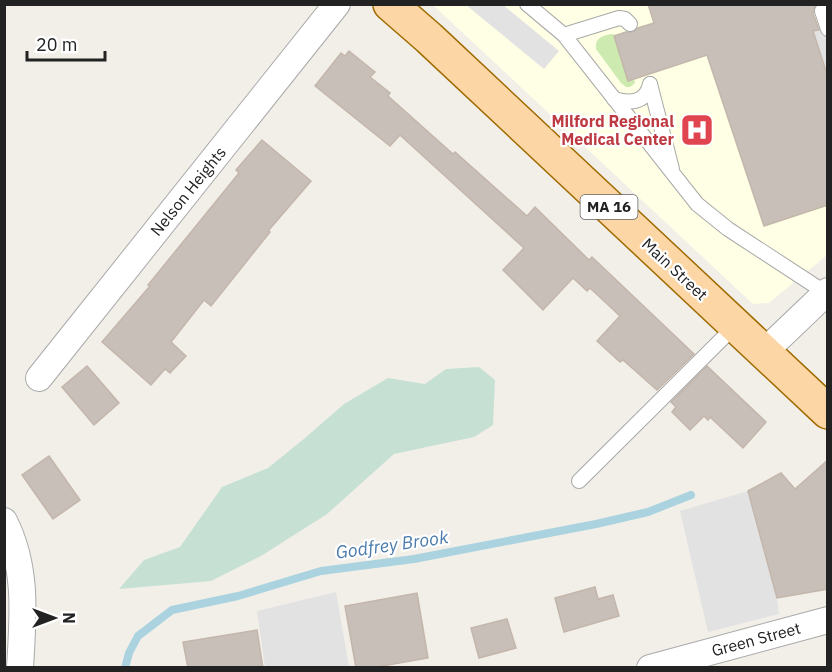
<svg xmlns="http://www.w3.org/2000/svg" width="832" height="672" viewBox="0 0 832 672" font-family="'IBM Plex Sans',sans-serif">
	<rect width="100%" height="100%" fill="#f2efe9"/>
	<polygon fill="#ffffe5" points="433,5 827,5 827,255 769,303 753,304"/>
	<path fill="#cdebb0" d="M611,34L617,35L614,36L628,80L634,79L635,83L630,87H626L621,83L596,49C595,38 601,36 611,34Z"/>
	<polygon fill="#c6e0d4" points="479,367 495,380 493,425 474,437 394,454 327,514 261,556 211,581 119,589 144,560 180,547 222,487 268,468 305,438 344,404 388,378 425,384 446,369"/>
	<g fill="#e2e2e2">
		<polygon points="466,5 503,5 559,51 544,69"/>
		<polygon points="827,27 827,77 813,31"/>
		<polygon points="748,491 777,599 779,614 708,632 680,511"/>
		<polygon points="336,592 349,667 265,667 257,611"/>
	</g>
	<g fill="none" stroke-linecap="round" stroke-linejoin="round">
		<polyline stroke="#aad3df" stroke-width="8" points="125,668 129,653 138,636 172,610 238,596 321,571 414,559 596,524 648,512 691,495"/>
	</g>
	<g fill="#c7bfb8" stroke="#c4b6ab" stroke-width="1.5">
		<polygon points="648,4 816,4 813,13 819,30 813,31 828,77 828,205 764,226 707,55 628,81 614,36 626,32 633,32 638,28 654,23"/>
		<polygon points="349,51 375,72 370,77 390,93 388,96 453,154 455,152 527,216 535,207 589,260 592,257 694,354 657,390 623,360 620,362 597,341 620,316 590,288 587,291 573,278 543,310 503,270 524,248 400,135 390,146 315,86 341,53 345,56"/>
		<polygon points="262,140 311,181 268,231 270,232 211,306 204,300 171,342 186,356 170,373 165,369 151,385 102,342 150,286 148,285 239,173 236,170"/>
		<polygon points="87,366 119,403 94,425 62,387"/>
		<polygon points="707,366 766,422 743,448 710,417 708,420 704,416 690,430 672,412 676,407 671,402"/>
		<polygon points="49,456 80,500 53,519 22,475"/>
		<polygon points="828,460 828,589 777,598 748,491 781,473 795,489"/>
		<polygon points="595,587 598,599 613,595 619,616 564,632 555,598"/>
		<polygon points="417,593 428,658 371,668 356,668 345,606"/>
		<polygon points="507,619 516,648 479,658 471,628"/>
		<polygon points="257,630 263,668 188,668 183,642"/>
	</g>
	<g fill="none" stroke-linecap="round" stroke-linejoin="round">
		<defs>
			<g id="lane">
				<polyline points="527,4 564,35 697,204 728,229 826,293"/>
				<polyline points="828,9 822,11 828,29"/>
				<polyline points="564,35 619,18 625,19 630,24"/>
				<polyline points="650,84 672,169"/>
				<path d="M614,99C630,104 646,103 650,84"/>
				<polyline points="579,481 735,326"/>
			</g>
			<g id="street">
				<polyline points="764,352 828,291"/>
				<polyline points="39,378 337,4"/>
				<path d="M4,521C28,568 23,617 20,668"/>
				<polyline points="650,668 828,620"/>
			</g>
			<polyline id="primary" points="390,4 429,38 828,412"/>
		</defs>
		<use href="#lane" stroke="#a9a9a9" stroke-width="16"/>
		<use href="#street" stroke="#a9a9a9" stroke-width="28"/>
		<use href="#primary" stroke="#a06b00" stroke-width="36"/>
		<use href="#lane" stroke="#fff" stroke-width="14"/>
		<use href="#street" stroke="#fff" stroke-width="26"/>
		<use href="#primary" stroke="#fcd6a4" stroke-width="33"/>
	</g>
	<defs>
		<symbol id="hospital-square" viewBox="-11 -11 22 22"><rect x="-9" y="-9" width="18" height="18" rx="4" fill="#e0444e" stroke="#fff"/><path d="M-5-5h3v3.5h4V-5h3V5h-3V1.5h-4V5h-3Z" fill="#fff"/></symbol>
	</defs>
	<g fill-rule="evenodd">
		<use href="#hospital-square" x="678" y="111" width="38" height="38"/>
	</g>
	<g text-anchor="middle" stroke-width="4.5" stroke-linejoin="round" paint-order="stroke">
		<rect fill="#fff" stroke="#646464" stroke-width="1.5" x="580.5" y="195" width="57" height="24" rx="4.5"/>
		<g font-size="15" font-weight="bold" fill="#222">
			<text x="609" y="212">MA 16</text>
		</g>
		<g font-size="16" font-weight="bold" fill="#be3a42" stroke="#fff" text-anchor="end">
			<text x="674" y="127">Milford Regional<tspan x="674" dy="18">Medical Center</tspan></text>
		</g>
		<g font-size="16" fill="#222" stroke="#fff">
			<text transform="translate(188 191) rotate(-51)" y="6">Nelson Heights</text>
			<text transform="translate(675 269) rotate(43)" y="6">Main Street</text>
			<text transform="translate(756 639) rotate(-15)" y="6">Green Street</text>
		</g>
		<g font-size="18" font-style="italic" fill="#4a7aab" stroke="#fff">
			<text transform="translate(392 545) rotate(-8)" y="6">Godfrey Brook</text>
		</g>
	</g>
	<rect width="832" height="672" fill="none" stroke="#222222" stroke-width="12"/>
	<g transform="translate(54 618) rotate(90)" stroke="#ffffff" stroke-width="4.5" paint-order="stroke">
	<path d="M0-4.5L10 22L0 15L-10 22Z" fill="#222222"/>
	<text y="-9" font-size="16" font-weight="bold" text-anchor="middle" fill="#222222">N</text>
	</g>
	<path d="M27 51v9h78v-9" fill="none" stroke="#222222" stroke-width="3"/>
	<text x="36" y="51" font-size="18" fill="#222222" stroke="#ffffff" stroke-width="4.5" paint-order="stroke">20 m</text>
</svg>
